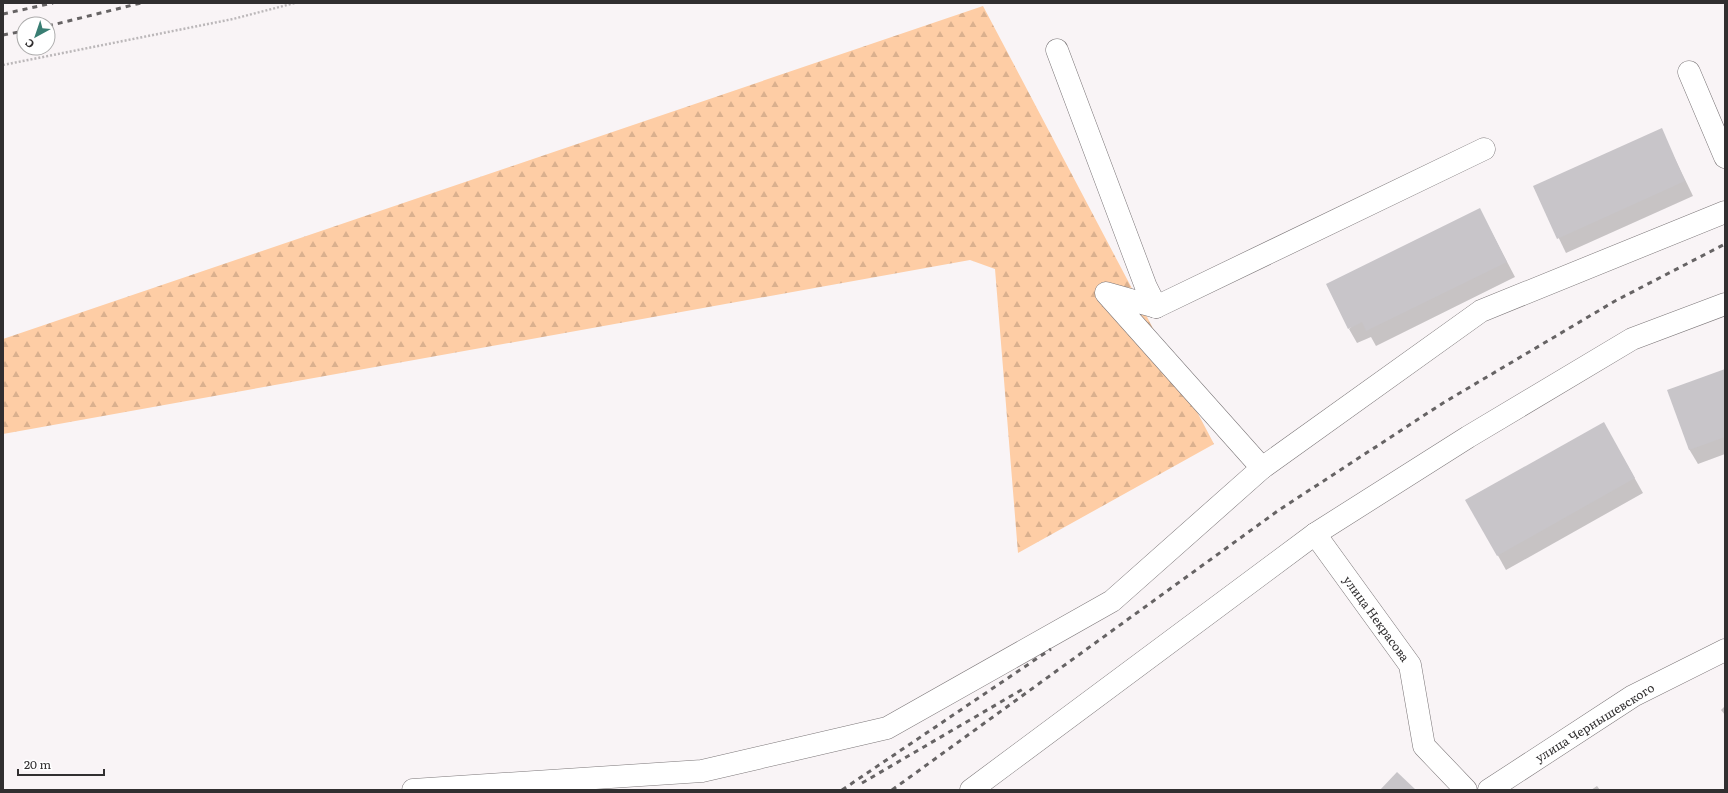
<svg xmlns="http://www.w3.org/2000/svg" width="1728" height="793" viewBox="0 0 1728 793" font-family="Literata,serif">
	<defs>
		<pattern id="forest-firs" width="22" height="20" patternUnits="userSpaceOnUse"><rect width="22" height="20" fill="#fecda5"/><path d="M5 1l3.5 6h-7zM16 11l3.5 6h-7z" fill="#dab08e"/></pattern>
	</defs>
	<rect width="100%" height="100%" fill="#f9f4f6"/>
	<polygon fill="url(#forest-firs)" points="983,6 1214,444 1018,553 995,269 970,260 3,434 3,339"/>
	<g fill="#0003">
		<polygon points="1661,130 1693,196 1566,253 1534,187"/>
		<polygon points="1480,210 1515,277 1376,346 1371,337 1357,343 1349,329"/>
		<polygon points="1725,370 1725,454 1698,464 1689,449"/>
		<polygon points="1612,438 1643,493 1506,570 1467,500"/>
		<polygon points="1725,706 1725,715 1721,710"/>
		<polygon points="1597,786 1600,790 1591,790"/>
	</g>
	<g fill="#c8c5c9">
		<polygon points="1662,128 1685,181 1557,239 1533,186"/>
		<polygon points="1480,208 1507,262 1366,331 1362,322 1348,329 1326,284"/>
		<polygon points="1725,369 1725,437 1689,450 1667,390"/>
		<polygon points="1604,422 1635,478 1497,556 1465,500"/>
		<polygon points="1397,772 1416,790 1380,790"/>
	</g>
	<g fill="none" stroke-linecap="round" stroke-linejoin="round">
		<defs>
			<g id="street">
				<polyline points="1689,72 1725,157"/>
				<polyline points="1156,307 1484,149"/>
				<polyline points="1262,468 1481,311 1725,212"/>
				<polyline points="1315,534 1410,665 1424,746 1466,790"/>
				<polyline points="413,790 702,771 887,728 1112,601 1262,468 1106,293 1156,307 1146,287 1057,50"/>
				<polyline points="971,790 1315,534 1468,437 1632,339 1725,304"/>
				<polyline points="1489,790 1633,696 1725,650"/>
			</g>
		</defs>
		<use href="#street" stroke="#7c7779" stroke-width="23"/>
		<polyline stroke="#bbb7b9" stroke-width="2.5" stroke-dasharray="2 2" stroke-linecap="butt" points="3,65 233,19 295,3"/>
		<use href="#street" stroke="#fff" stroke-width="22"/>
		<g stroke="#666364" stroke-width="3" stroke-dasharray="5 5" stroke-linecap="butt">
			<polyline points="3,14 53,3"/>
			<polyline points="48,26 141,3"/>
			<polyline points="3,35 24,31"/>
			<polyline points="862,783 1023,689"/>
			<polyline points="842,790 1051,649"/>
			<polyline points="892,790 1279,510 1443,403 1615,301 1725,244"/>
		</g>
	</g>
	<g text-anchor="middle" stroke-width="4" stroke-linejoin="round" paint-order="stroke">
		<g font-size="12" fill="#312f30" stroke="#fff">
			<text transform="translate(1376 619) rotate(54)" y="4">улица Некрасова</text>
			<text transform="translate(1595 723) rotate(-32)" y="4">улица Чернышевского</text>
		</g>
	</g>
	<rect width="1728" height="793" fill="none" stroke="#312f30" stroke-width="8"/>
	<g transform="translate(36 36) rotate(220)"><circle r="19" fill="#ffffff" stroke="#adacac"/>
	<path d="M0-3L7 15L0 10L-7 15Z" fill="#397e73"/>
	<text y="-6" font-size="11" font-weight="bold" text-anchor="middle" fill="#312f30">С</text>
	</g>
	<path d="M18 769v6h86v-6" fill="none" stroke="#312f30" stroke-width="2"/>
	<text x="24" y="769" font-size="12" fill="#312f30" stroke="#ffffff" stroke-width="3" paint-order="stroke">20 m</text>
</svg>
